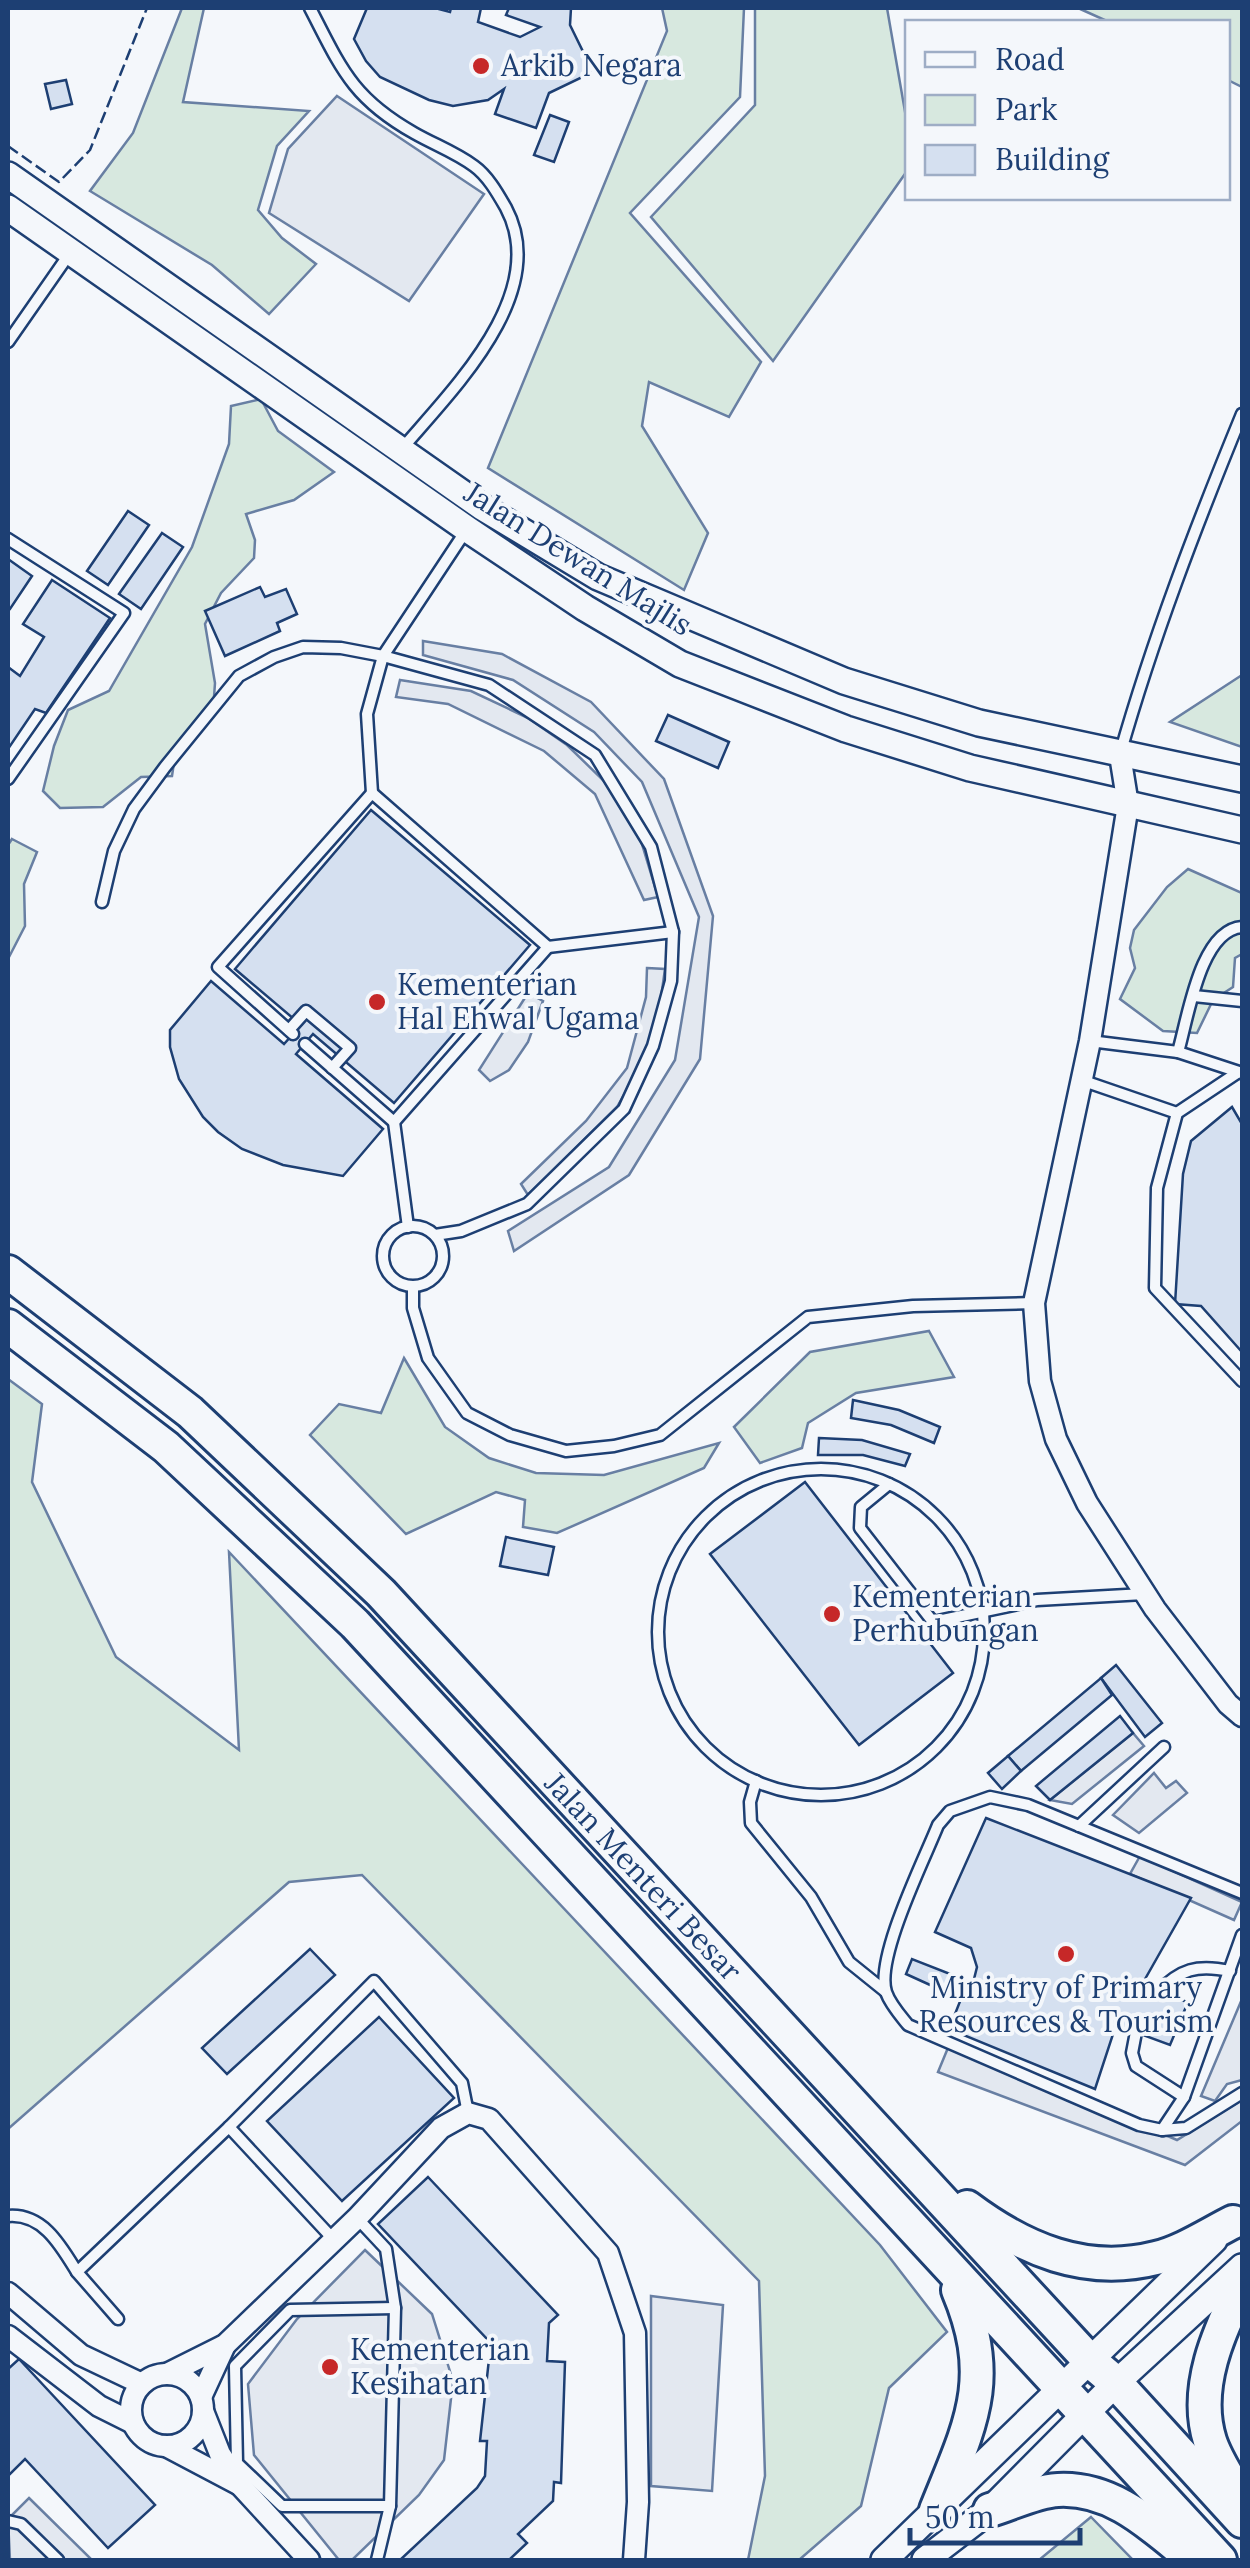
<svg xmlns="http://www.w3.org/2000/svg" width="1250" height="2568" viewBox="0 0 1250 2568" font-family="Lora,serif">
	<rect width="100%" height="100%" fill="#f4f7fb"/>
	<g fill="#d7e8df" stroke="#687fa3" stroke-width="2.5">
		<polygon points="182,8 204,8 183,102 309,111 277,146 258,210 282,238 316,264 269,314 212,265 90,191 133,133"/>
		<polygon points="662,8 744,8 740,97 630,213 761,362 729,417 649,382 642,426 708,533 684,590 488,468 667,31"/>
		<polygon points="755,8 887,8 907,123 907,171 773,361 651,217 755,105"/>
		<polygon points="1078,8 1242,8 1242,87 1228,80 1228,22 1109,22"/>
		<polygon points="261,399 278,431 334,472 294,500 246,514 255,540 254,558 221,593 205,624 215,683 214,697 175,756 172,776 141,777 103,807 60,808 43,791 54,746 68,710 109,691 192,547 229,444 231,406"/>
		<polygon points="1242,675 1242,747 1170,722"/>
		<polygon points="12,839 37,852 24,884 25,926 8,959 8,845"/>
		<polygon points="1188,869 1242,893 1242,954 1235,958 1233,987 1213,1000 1197,1033 1163,1031 1120,999 1135,968 1130,948 1134,930 1167,887"/>
		<polygon points="929,1331 954,1377 856,1393 808,1423 802,1448 760,1463 734,1427 810,1352"/>
		<polygon points="404,1358 445,1427 489,1458 536,1473 604,1475 719,1443 704,1468 557,1533 523,1527 525,1500 496,1492 406,1534 310,1435 339,1404 381,1413"/>
		<polygon points="8,1379 42,1404 32,1482 116,1657 239,1750 229,1552 880,2245 947,2332 889,2388 861,2506 799,2560 748,2560 765,2476 759,2281 362,1875 289,1882 8,2129"/>
		<polygon points="1091,2517 1133,2560 1039,2560"/>
	</g>
	<g fill="#e3e8f0" stroke="#687fa3" stroke-width="2.5">
		<polygon points="337,96 484,194 409,301 269,213 288,149"/>
		<polygon points="423,641 502,654 591,702 664,779 713,916 700,1059 629,1175 514,1251 508,1231 609,1167 675,1060 699,917 642,782 594,732 513,680 423,655"/>
		<polygon points="400,680 471,691 528,718 567,745 604,781 627,814 641,841 658,897 644,900 595,794 544,751 448,704 396,697"/>
		<polygon points="647,968 665,969 655,1040 617,1107 528,1195 521,1184 586,1121 627,1068 646,997"/>
		<polygon points="528,993 543,1001 528,1042 509,1070 490,1081 479,1070"/>
		<polygon points="1133,1733 1144,1746 1072,1804 1050,1800"/>
		<polygon points="1154,1773 1166,1788 1176,1781 1187,1793 1139,1833 1113,1815"/>
		<polygon points="1140,1856 1242,1902 1234,1920 1130,1874"/>
		<polygon points="1242,1999 1242,2080 1227,2084 1215,2101 1201,2096"/>
		<polygon points="950,2043 1177,2140 1242,2100 1242,2121 1185,2165 938,2072"/>
		<polygon points="365,2250 432,2314 453,2381 444,2460 419,2495 352,2560 339,2560 254,2455 248,2384 297,2319"/>
		<polygon points="651,2296 723,2305 712,2491 651,2486"/>
		<polygon points="29,2498 92,2560 10,2560 8,2519"/>
	</g>
	<g fill="#d5e0f0" stroke="#1d3f73" stroke-width="2.5">
		<polygon points="367,8 435,8 450,12 451,8 481,8 478,22 520,37 540,27 506,15 509,8 571,8 570,25 593,72 549,93 536,128 495,114 504,89 488,100 453,106 429,100 380,77 366,61 354,39"/>
		<polygon points="66,80 72,104 51,109 45,84"/>
		<polygon points="550,115 569,122 554,162 534,155"/>
		<polygon points="128,511 149,525 108,585 87,571"/>
		<polygon points="162,533 183,547 141,609 119,594"/>
		<polygon points="8,559 32,576 10,609 8,608"/>
		<polygon points="52,580 110,618 46,713 35,709 8,749 8,667 20,676 44,637 23,624"/>
		<polygon points="260,587 265,597 286,589 297,614 277,623 280,631 225,656 205,611"/>
		<polygon points="668,715 729,742 718,768 656,741"/>
		<polygon points="371,810 530,945 394,1103 313,1034 296,1054 383,1129 343,1176 283,1165 242,1149 218,1132 203,1117 179,1079 170,1047 170,1030 211,981 284,1044 301,1025 235,969"/>
		<polygon points="1232,1107 1242,1124 1242,1352 1201,1306 1175,1304 1183,1174 1191,1141"/>
		<polygon points="853,1400 899,1410 940,1427 934,1443 891,1425 851,1418"/>
		<polygon points="819,1438 862,1440 910,1454 905,1466 863,1455 818,1455"/>
		<polygon points="805,1482 953,1673 859,1745 710,1554"/>
		<polygon points="506,1537 554,1547 548,1575 500,1566"/>
		<polygon points="1116,1665 1162,1723 1145,1737 1101,1678"/>
		<polygon points="1101,1678 1112,1695 1021,1771 1008,1756"/>
		<polygon points="1120,1716 1133,1733 1050,1800 1036,1786"/>
		<polygon points="1008,1756 1021,1771 1002,1789 988,1773"/>
		<polygon points="986,1818 1191,1898 1140,1988 1188,2002 1170,2045 1116,2025 1095,2089 949,2029 961,1999 906,1974 912,1959 973,1983 977,1967 971,1948 935,1932"/>
		<polygon points="310,1949 335,1975 227,2074 202,2048"/>
		<polygon points="379,2017 454,2098 342,2201 267,2121"/>
		<polygon points="428,2177 558,2315 549,2323 547,2361 565,2362 561,2483 554,2482 553,2501 518,2534 527,2543 509,2560 400,2560 477,2488 485,2476 487,2441 480,2441 489,2359 506,2359 378,2224"/>
		<polygon points="19,2359 155,2505 108,2548 25,2459 8,2476 8,2369"/>
	</g>
	<g fill="none" stroke-linecap="round" stroke-linejoin="round">
		<defs>
			<g id="service">
				<path d="M310,8C341,68 352,98 414,133C435,145 455,152 474,166C488,176 498,194 506,208C552,294 450,392 400,451"/>
				<polyline points="8,342 70,253"/>
				<polyline points="8,539 124,613 8,779"/>
				<path d="M1120,754C1153,638 1196,526 1242,414"/>
				<polyline points="372,793 367,714 383,656 467,529"/>
				<polyline points="102,902 114,851 134,809 165,767 239,676 274,657 303,647 341,648 383,656 489,685 595,755 651,847 673,932 671,981 653,1046 624,1109 527,1204 461,1231 435,1235"/>
				<polyline points="548,947 673,932"/>
				<polyline points="1194,996 1242,1001"/>
				<polyline points="289,1030 306,1011 350,1048 332,1068"/>
				<polyline points="293,1034 218,967 372,793 548,947 394,1122 305,1044"/>
				<polyline points="1090,1041 1178,1052 1242,1073"/>
				<path d="M1178,1052C1188,1018 1200,930 1242,927"/>
				<polyline points="1237,1073 1177,1113 1157,1188 1155,1288 1242,1381"/>
				<polyline points="1081,1080 1177,1113"/>
				<polyline points="394,1122 408,1227"/>
				<circle cx="413" cy="1256" r="30"/>
				<polyline points="413,1287 413,1308 428,1358 467,1413 510,1435 566,1451 614,1446 660,1435 808,1317 913,1306 1034,1303"/>
				<circle cx="821" cy="1632" r="163"/>
				<polyline points="889,1484 861,1507 860,1528 933,1622 1037,1600 1144,1594"/>
				<polyline points="756,1781 750,1802 751,1823 811,1897 849,1962 885,1991"/>
				<polyline points="1079,1826 1164,1747"/>
				<path d="M1242,1893L1028,1805L990,1797L950,1811L938,1825C924,1860 875,1958 886,1992C890,2004 900,2015 908,2025L1139,2125L1162,2130L1184,2097L1242,1935"/>
				<path d="M1157,1993C1180,1969 1197,1964 1230,1971"/>
				<polyline points="1136,2032 1132,2053 1136,2066 1184,2097"/>
				<polyline points="229,2127 374,1981 462,2083 468,2113"/>
				<polyline points="1162,2130 1186,2128 1242,2093"/>
				<path d="M8,2216C43,2213 61,2246 77,2272"/>
				<polyline points="357,2218 386,2249 395,2308 390,2506 377,2560"/>
				<polyline points="118,2319 77,2272 229,2127 334,2240"/>
				<polyline points="390,2506 282,2506 237,2463 235,2366 290,2310 395,2308"/>
				<polyline points="8,2521 21,2524 58,2560"/>
			</g>
			<g id="minor">
				<polyline points="1120,755 1128,805 1090,1041 1034,1303 1040,1381 1056,1439 1087,1503 1155,1609 1228,1704 1242,1716"/>
				<polyline points="8,2293 81,2355 142,2384"/>
				<polyline points="8,2336 99,2406 133,2423"/>
				<polyline points="167,2374 225,2345 357,2218 441,2128 468,2113 489,2119 608,2253 635,2333 638,2502 634,2560"/>
				<circle cx="167" cy="2410" r="36"/>
				<polyline points="201,2397 225,2345"/>
				<polyline points="203,2411 220,2454 240,2485 309,2560"/>
				<polyline points="166,2446 238,2484"/>
			</g>
			<g id="tertiary">
				<polyline points="8,175 482,507 598,577 844,681 979,723 1242,779"/>
				<polyline points="8,208 467,529 585,608 680,664 846,729 970,768 1242,830"/>
				<polyline points="884,2560 1214,2240"/>
				<polyline points="925,2560 990,2510 1116,2383 1242,2267"/>
			</g>
			<g id="primary">
				<polyline points="8,1272 190,1412 381,1593 1088,2359 1116,2383 1242,2521"/>
				<polyline points="8,1326 166,1447 355,1624 1220,2560"/>
				<path d="M967,2207C1023,2249 1085,2276 1156,2258C1182,2252 1209,2234 1233,2222"/>
				<path d="M1242,2285C1219,2331 1193,2388 1210,2441C1217,2463 1233,2483 1242,2504"/>
				<path d="M936,2510C970,2425 996,2380 958,2290"/>
				<path d="M990,2510C1011,2504 1036,2491 1058,2490C1114,2487 1154,2528 1194,2560"/>
			</g>
		</defs>
		<use href="#service" stroke="#1d3f73" stroke-width="15"/>
		<use href="#minor" stroke="#1d3f73" stroke-width="25"/>
		<use href="#tertiary" stroke="#1d3f73" stroke-width="30"/>
		<use href="#primary" stroke="#1d3f73" stroke-width="38"/>
		<use href="#service" stroke="#f4f7fb" stroke-width="10"/>
		<use href="#minor" stroke="#f4f7fb" stroke-width="20"/>
		<use href="#tertiary" stroke="#f4f7fb" stroke-width="25"/>
		<use href="#primary" stroke="#f4f7fb" stroke-width="32"/>
		<polyline stroke="#1d3f73" stroke-width="2.5" stroke-dasharray="12 5" stroke-linecap="butt" points="8,146 59,182 90,150 147,8"/>
	</g>
	<g fill="#c62828" stroke="#f4f7fb" stroke-width="4">
		<circle cx="481" cy="66" r="10"/>
		<circle cx="377" cy="1002" r="10"/>
		<circle cx="832" cy="1614" r="10"/>
		<circle cx="1066" cy="1954" r="10"/>
		<circle cx="330" cy="2367" r="10"/>
	</g>
	<g text-anchor="middle" stroke-width="8" stroke-linejoin="round" paint-order="stroke">
		<g font-size="30" fill="#1d3f73" stroke="#f4f7fb" text-anchor="start">
			<text x="501" y="76">Arkib Negara</text>
			<text x="397" y="995">Kementerian<tspan x="397" dy="34">Hal Ehwal Ugama</tspan></text>
			<text x="852" y="1607">Kementerian<tspan x="852" dy="34">Perhubungan</tspan></text>
			<text x="1066" y="1998" text-anchor="middle">Ministry of Primary<tspan x="1066" dy="34">Resources &amp; Tourism</tspan></text>
			<text x="350" y="2360">Kementerian<tspan x="350" dy="34">Kesihatan</tspan></text>
		</g>
		<g font-size="30" fill="#1d3f73" stroke="#f4f7fb">
			<text transform="translate(578 559) rotate(32)" y="10">Jalan Dewan Majlis</text>
			<text transform="translate(643 1877) rotate(47)" y="10">Jalan Menteri Besar</text>
		</g>
	</g>
	<rect width="1250" height="2568" fill="none" stroke="#1d3f73" stroke-width="20"/>
	<rect x="905" y="20" width="325" height="180" fill="#f4f7fb" stroke="#9eadc5" stroke-width="2.5"/>
	<rect x="925" y="52" width="50" height="15" fill="#f4f7fb" stroke="#9eadc5" stroke-width="2.5"/>
	<text x="995" y="70" font-size="30" fill="#1d3f73">Road</text>
	<rect x="925" y="95" width="50" height="30" fill="#d7e8df" stroke="#9eadc5" stroke-width="2.5"/>
	<text x="995" y="120" font-size="30" fill="#1d3f73">Park</text>
	<rect x="925" y="145" width="50" height="30" fill="#d5e0f0" stroke="#9eadc5" stroke-width="2.5"/>
	<text x="995" y="170" font-size="30" fill="#1d3f73">Building</text>
	<path d="M910 2528v15h170v-15" fill="none" stroke="#1d3f73" stroke-width="5"/>
	<text x="925" y="2528" font-size="30" fill="#1d3f73" stroke="#f4f7fb" stroke-width="8" paint-order="stroke">50 m</text>
</svg>
